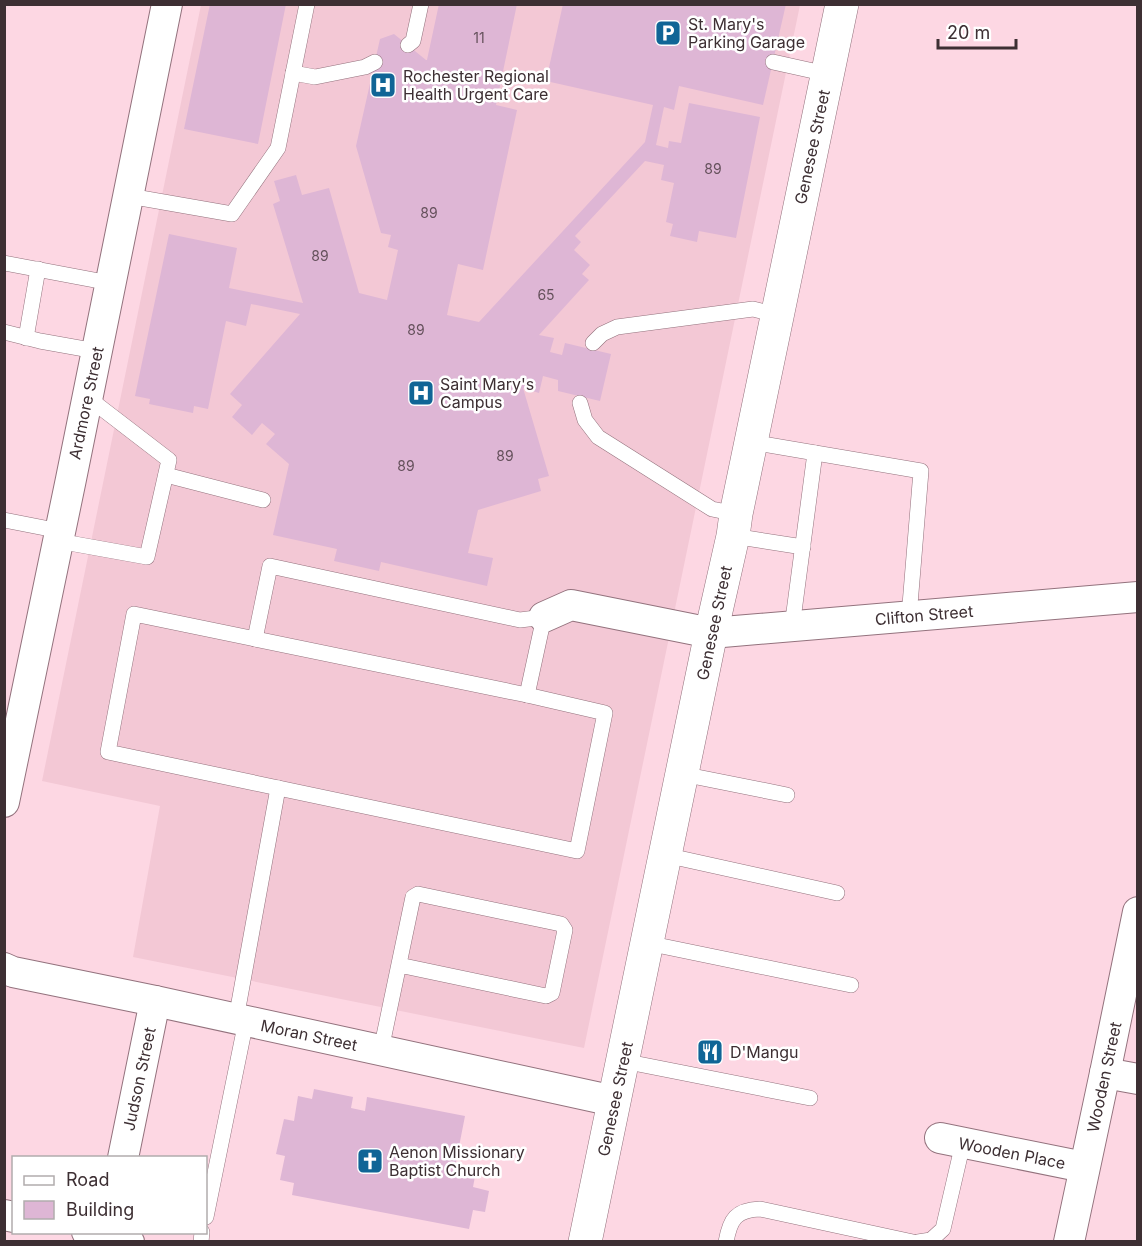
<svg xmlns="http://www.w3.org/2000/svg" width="1142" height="1246" viewBox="0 0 1142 1246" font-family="Inter,sans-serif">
	<rect width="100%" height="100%" fill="#fdd7e3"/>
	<polygon fill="#f3c8d5" points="201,5 800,5 584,1048 133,957 160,806 42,781"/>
	<g fill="#deb6d5">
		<polygon points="210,4 286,4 258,144 184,129"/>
		<polygon points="439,4 517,4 496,105 517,110 483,270 458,264 447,315 479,322 645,142 653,105 546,81 563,4 786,4 763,105 679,86 674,110 664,107 656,145 668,148 669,141 681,143 689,103 760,117 736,238 699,231 697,242 670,236 673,224 666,222 674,183 661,180 664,165 645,161 575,236 581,242 574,250 590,265 582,274 589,280 539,335 554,338 550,352 562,355 565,343 611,354 600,401 558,391 558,380 543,376 539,393 523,388 549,476 538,479 541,491 478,510 468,553 493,558 487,586 381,562 379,571 334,561 337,549 273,535 289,464 266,444 275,434 262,423 252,435 232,417 242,405 230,394 300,314 251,304 246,326 226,321 208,409 194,406 193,413 149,404 150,399 135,396 169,234 237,248 229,288 303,303 273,204 280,201 274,181 296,175 302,195 329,188 359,293 387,300 398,250 388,247 391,235 381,233 356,146 380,39 394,34 426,60 427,60"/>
		<polygon points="314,1089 353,1097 351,1108 365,1111 367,1097 465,1116 455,1167 476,1171 473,1187 489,1191 485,1212 473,1210 469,1229 292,1195 294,1183 280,1180 285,1156 276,1154 284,1119 294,1121 298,1096 312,1099"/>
	</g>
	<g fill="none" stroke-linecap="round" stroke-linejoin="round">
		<defs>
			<g id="service">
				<polyline points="408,45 413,41 421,4"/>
				<polyline points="773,62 827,74"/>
				<polyline points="293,73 315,77 365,67 375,62"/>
				<polyline points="129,196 232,214 278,148 307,4"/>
				<polyline points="4,263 110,283"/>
				<polyline points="4,332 40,341 96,351"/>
				<polyline points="26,338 38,269"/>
				<polyline points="593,343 602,334 617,327 753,309 777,315"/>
				<polyline points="580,403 585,420 598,437 712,509 736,514"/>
				<polyline points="751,442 921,471 909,617"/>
				<polyline points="166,475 263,500"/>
				<polyline points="4,520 60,531"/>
				<polyline points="733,536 803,547"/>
				<polyline points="58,541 147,557 169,460 87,397"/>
				<polygon points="134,614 527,695 605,713 577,851 108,752"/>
				<polyline points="792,627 815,453"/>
				<polyline points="255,639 270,566 520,620 544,617 527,695"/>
				<polyline points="682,774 787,795"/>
				<polyline points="665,855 837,893"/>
				<polyline points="647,943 851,985"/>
				<polyline points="236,1019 278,788"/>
				<polyline points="381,1050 413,897 418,894 561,924 565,930 552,993 546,996 399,965"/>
				<polyline points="623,1061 810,1098"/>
				<polyline points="206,1217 246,1021"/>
				<polyline points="201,1242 202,1232"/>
				<path d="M726,1242C730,1219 736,1210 760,1209L913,1242"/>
				<polyline points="918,1242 931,1240 943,1229 963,1143"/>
			</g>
			<g id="minor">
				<polyline points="544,617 571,605 711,633 1138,597"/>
				<path d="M4,802C59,536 115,271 167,4"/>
				<polyline points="4,968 13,972 155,1001 614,1101"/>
				<polyline points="1105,1073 1138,1079"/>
				<polyline points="940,1138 1084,1167"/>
				<polyline points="123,1158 155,1001"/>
				<polyline points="4,1215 14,1217"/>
				<polyline points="87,1232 129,1242"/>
				<polyline points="1069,1242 1105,1073 1138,912"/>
			</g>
			<polyline id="primary" points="585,1242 711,633 733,536 736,514 842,4"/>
		</defs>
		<use href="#service" stroke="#93727d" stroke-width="16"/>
		<use href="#minor" stroke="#93727d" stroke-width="32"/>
		<use href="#primary" stroke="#93727d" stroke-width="34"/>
		<use href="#service" stroke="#fff" stroke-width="15"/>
		<use href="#minor" stroke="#fff" stroke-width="30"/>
		<use href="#primary" stroke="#fff" stroke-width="33"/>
	</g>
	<defs>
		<symbol id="parking-square" viewBox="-11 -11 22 22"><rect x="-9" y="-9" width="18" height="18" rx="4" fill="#106596" stroke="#fff"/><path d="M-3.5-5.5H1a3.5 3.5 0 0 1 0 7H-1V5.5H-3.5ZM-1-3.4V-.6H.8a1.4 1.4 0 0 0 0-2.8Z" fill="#fff"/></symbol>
		<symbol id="hospital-square" viewBox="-11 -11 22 22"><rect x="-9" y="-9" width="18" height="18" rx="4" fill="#106596" stroke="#fff"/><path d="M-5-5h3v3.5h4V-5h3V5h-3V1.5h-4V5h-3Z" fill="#fff"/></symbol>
		<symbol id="restaurant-square" viewBox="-11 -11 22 22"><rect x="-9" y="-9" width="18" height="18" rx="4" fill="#106596" stroke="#fff"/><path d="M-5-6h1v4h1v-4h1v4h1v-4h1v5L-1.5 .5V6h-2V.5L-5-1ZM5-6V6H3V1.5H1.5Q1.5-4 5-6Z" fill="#fff"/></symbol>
		<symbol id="church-square" viewBox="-11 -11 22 22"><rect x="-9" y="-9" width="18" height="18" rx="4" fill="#106596" stroke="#fff"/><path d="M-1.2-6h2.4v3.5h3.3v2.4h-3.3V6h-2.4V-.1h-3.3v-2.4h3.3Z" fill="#fff"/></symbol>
	</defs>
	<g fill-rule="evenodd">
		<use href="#parking-square" x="653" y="18" width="30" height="30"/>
		<use href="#hospital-square" x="368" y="70" width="30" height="30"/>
		<use href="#hospital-square" x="406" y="378" width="30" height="30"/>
		<use href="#restaurant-square" x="695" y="1037" width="30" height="30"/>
		<use href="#church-square" x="355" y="1146" width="30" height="30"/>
	</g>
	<g text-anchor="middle" stroke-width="5" stroke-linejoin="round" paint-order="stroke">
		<g font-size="14" fill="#65515c">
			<text x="479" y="43">11</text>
			<text x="713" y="174">89</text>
			<text x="429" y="218">89</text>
			<text x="320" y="261">89</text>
			<text x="546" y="300">65</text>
			<text x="416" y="335">89</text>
			<text x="505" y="461">89</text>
			<text x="406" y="471">89</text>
		</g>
		<g font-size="16" fill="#3d2f33" stroke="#fff" text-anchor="start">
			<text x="688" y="30">St. Mary's<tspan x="688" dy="18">Parking Garage</tspan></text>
			<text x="403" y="82">Rochester Regional<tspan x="403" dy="18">Health Urgent Care</tspan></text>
			<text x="440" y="390">Saint Mary's<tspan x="440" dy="18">Campus</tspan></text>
			<text x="730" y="1058">D'Mangu</text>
			<text x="389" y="1158">Aenon Missionary<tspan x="389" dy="18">Baptist Church</tspan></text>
		</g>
		<g font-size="16" fill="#3d2f33" stroke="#fff">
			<text transform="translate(812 147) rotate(-78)" y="6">Genesee Street</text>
			<text transform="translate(86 403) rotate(-78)" y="6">Ardmore Street</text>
			<text transform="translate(924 615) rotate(-5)" y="6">Clifton Street</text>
			<text transform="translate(714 623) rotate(-78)" y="6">Genesee Street</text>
			<text transform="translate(309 1035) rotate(12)" y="6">Moran Street</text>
			<text transform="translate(1104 1077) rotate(-78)" y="6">Wooden Street</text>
			<text transform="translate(139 1079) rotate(-78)" y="6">Judson Street</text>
			<text transform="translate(615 1099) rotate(-78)" y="6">Genesee Street</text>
			<text transform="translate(1012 1153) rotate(11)" y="6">Wooden Place</text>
		</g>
	</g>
	<rect width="1142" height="1246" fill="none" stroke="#3d2f33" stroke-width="12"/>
	<rect x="12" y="1156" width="195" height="78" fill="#ffffff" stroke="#b1acad" stroke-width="1.5"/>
	<rect x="24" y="1176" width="30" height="9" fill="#ffffff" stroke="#b1acad" stroke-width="1.5"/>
	<text x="66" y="1186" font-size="18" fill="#3d2f33">Road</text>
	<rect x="24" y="1201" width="30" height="18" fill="#deb6d5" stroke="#b1acad" stroke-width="1.5"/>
	<text x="66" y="1216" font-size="18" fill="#3d2f33">Building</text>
	<path d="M938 39v9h78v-9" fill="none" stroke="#3d2f33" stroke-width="3"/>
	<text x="947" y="39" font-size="18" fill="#3d2f33" stroke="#ffffff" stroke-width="4.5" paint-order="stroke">20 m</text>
</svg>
